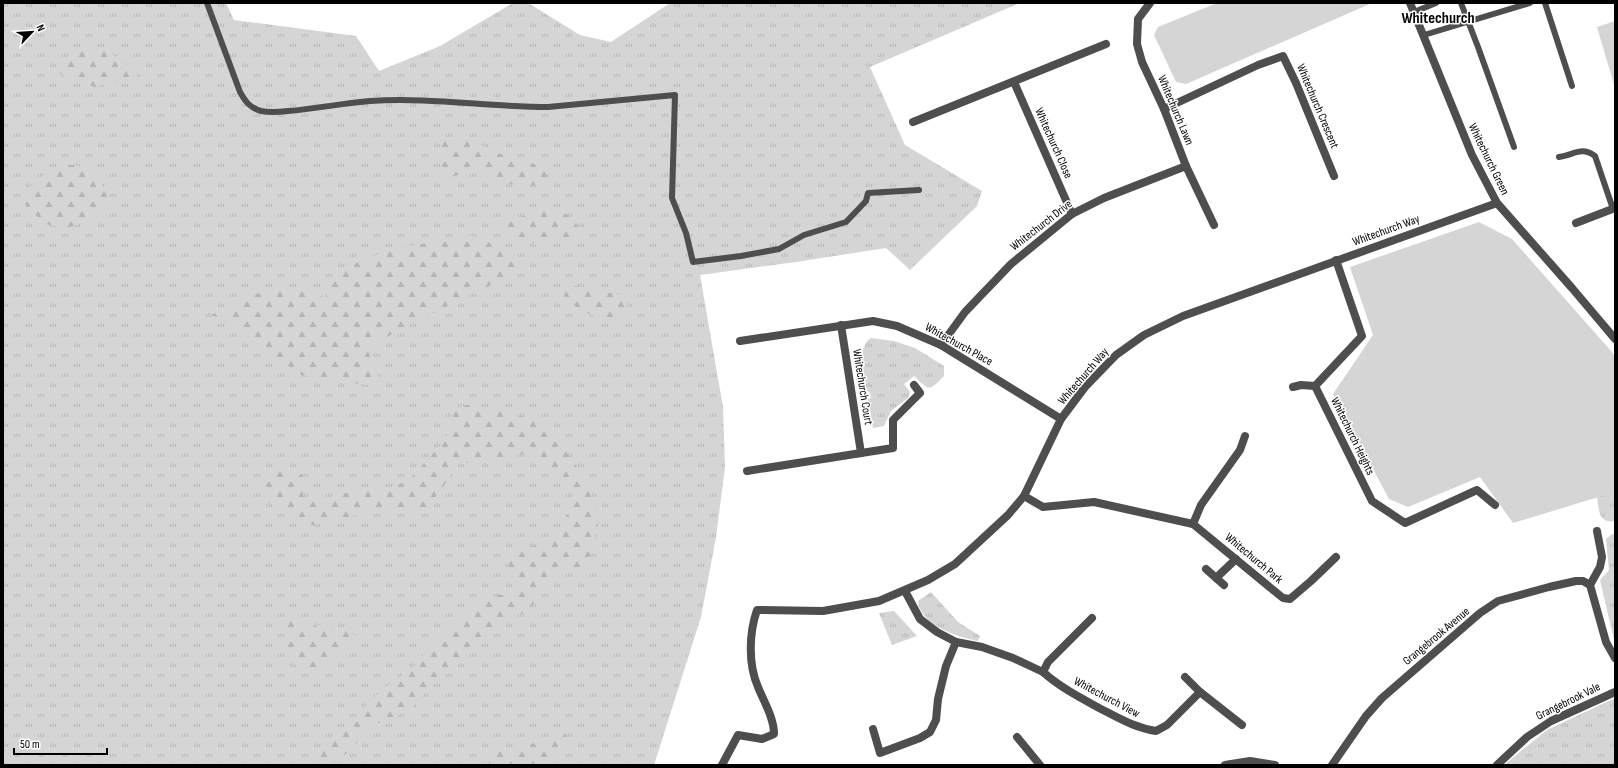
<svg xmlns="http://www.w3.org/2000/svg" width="1618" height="768" viewBox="0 0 1618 768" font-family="'Sofia Sans Condensed',sans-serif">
	<defs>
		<pattern id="grass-tufts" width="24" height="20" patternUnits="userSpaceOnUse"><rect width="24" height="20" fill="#d5d5d5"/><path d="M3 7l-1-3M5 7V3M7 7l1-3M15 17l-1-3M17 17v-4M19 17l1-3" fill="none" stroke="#b5b5b5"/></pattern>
		<pattern id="forest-firs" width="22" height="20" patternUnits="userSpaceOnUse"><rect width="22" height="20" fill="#d5d5d5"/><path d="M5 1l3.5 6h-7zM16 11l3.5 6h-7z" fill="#b5b5b5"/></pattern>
	</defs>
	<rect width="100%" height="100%" fill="#fff"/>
	<g fill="url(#grass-tufts)">
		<polygon points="3,3 226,3 234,20 356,36 379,71 440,46 513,3 528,3 580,35 611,42 670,3 1020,3 870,67 905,145 982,191 977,206 910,270 886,248 796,262 700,275 723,407 725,467 716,537 701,617 654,765 3,765"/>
		<path d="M871,338L894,341L915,348L944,366V376C928,393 929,390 914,376L904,384L910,392L908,398L891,411L884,426L873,428L868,399L871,398L870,392L867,391C865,377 856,346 871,338Z"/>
		<path d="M1615,492V521C1598,524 1599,509 1597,497Z"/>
		<polygon points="1615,533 1615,639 1614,640 1600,580 1609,570 1606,539 1611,535"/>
		<path d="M931,592L958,622L980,636L978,641C958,637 920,625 918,601Z"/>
		<polygon points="894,611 917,636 892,645 879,613"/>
		<polygon points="1615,698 1615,765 1504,765 1547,730"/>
	</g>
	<g fill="url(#forest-firs)">
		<path d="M89,47L108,50L122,63L130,65L138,71L135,82L129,84L116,82L96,87L77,83L61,75L60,72C67,66 72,61 73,52L78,48Z"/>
		<polygon points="468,140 522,163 545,165 549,186 514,185 480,171 443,178 438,155 443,141"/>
		<path d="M63,164L81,166L100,181L110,202L84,222L67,228L44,224L22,201C26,185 49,170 63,164Z"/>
		<path d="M543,211C562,211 569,211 579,228L575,236L564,239L520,244L507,236L505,226L509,220Z"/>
		<polygon points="468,235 484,239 525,268 397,331 367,349 380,381 367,385 301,375 219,318 211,315 268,289 302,289 326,298 336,271 394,248 441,241"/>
		<polygon points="576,286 622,295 626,303 629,321 601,320 567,302 564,295 568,288"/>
		<path d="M468,405C490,410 523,413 541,425C561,438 597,493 599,517C599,524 590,555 587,564L581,568H571L549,576L542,591L532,606L524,613L504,617L447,668L414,706L393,718L373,725L362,738L340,759L330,765H317L315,758L316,753L341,737L358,714L383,689L416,665L426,651L476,608L498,595H513L522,586L520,578C514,575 510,570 508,563C505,543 537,547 549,545L556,536L563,520L573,509L574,500L571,492L556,472L545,461L530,453L457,464L442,489L428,506L414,512L378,507L349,518L302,527L265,499L260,482L269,471L283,467L293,469L302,475L306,484L303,494L304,500L309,502L325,501L342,494L363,488L384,490L409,480L446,439L451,416L460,407Z"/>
		<path d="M289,618L311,627L324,624L341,629L357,636L323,672C317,672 309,673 304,670C285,662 281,634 289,618Z"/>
		<polygon points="561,732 565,734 568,739 564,745 543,760 543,765 488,765 493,753 498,749 538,743"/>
	</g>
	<g fill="#d5d5d5">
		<polygon points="1217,3 1372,3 1186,84 1176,82 1154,35 1158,27"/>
		<polygon points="1615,21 1615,88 1597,27"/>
		<polygon points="1479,222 1512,239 1612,352 1615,357 1615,492 1513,523 1480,477 1408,507 1389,499 1333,394 1373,335 1350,267"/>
	</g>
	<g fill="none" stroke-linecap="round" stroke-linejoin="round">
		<g stroke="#4e4e4e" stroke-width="6">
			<path d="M207,3L240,92C245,101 250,108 261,111C270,113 280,112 288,111C316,109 343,103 370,101C430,97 489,107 548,107L675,95L672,198L686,233L693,262L741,256L779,249L804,235L846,222L866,201L868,193L919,190"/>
			<polyline points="1461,3 1478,47 1514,147"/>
			<polyline points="1545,3 1572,86"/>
			<polyline points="1414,12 1436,3"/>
			<polyline points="1424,35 1530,3"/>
			<path d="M1559,157C1574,155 1581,146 1595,156L1613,209"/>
		</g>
		<g stroke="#4e4e4e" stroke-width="8">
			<polyline points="1150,3 1138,19 1137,44 1142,62 1164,109 1186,166 1214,225"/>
			<polyline points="1410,3 1472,155 1497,203 1572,288 1615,339"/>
			<polyline points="1014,82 1072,214"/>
			<polyline points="1164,109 1258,65 1283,56 1296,83 1334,176"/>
			<polyline points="913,122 1106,44"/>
			<polyline points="1576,223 1615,208"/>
			<polyline points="1336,260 1362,336 1315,386 1372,501 1405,523 1477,490 1495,505"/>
			<polyline points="841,325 861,453"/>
			<polyline points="740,341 873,321 897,326 941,345 1061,419"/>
			<polyline points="941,345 965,312 1011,264 1072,214 1104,198 1186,166"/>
			<polyline points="1293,387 1301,385 1315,386"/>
			<polyline points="747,471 893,448 893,420 920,393 914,385"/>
			<polyline points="1024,496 1043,507 1094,502 1193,524 1283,598 1290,599 1311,581 1336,557"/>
			<polyline points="1193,524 1201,505 1240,450 1245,436"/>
			<polyline points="1597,531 1602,557 1600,567 1590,585 1606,642 1615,658"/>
			<polyline points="1206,569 1224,585"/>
			<polyline points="1216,578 1236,559"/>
			<polyline points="905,591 920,619 937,632 956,642 982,647 1013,658 1043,672 1048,662 1092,618"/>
			<path d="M1043,672C1061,688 1081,698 1101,709C1119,718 1135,728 1156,731L1167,725L1200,692L1185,677"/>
			<polyline points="1200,692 1242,725"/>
			<polyline points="873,729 880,753 920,738 930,732 936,720 938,699 946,666 956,642"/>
			<polyline points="1017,737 1040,765"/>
			<path d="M722,765L738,735L762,739L774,734C774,718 764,702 758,687C748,664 749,633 757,610L823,611L879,601L928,580L955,564L1008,515L1024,496L1061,419L1085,387L1116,355L1144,335L1183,316L1497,203"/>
			<polyline points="1225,765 1250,761 1275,765"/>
			<polyline points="1332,765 1366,716 1382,698 1480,613 1498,601 1549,587 1576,581 1583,581 1590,585"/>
			<polyline points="1497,765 1527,737 1551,721 1615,692"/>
		</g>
	</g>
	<g text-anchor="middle" stroke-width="3" stroke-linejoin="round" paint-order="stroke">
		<g font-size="12" fill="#000" stroke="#fff">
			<text transform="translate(1318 106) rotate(67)" y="4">Whitechurch Crescent</text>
			<text transform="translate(1176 110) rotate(67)" y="4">Whitechurch Lawn</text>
			<text transform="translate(1054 143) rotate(66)" y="4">Whitechurch Close</text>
			<text transform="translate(1489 159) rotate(64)" y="4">Whitechurch Green</text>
			<text transform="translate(1041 225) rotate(-38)" y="4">Whitechurch Drive</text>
			<text transform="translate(1386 230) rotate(-20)" y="4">Whitechurch Way</text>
			<text transform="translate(959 344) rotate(29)" y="4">Whitechurch Place</text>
			<text transform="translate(1083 376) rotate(-49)" y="4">Whitechurch Way</text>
			<text transform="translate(863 387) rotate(81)" y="4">Whitechurch Court</text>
			<text transform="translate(1353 436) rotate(64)" y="4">Whitechurch Heights</text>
			<text transform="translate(1254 558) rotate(40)" y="4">Whitechurch Park</text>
			<text transform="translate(1436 636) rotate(-40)" y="4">Grangebrook Avenue</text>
			<text transform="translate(1107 697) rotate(28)" y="4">Whitechurch View</text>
			<text transform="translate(1568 701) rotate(-26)" y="4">Grangebrook Vale</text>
		</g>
		<g font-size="16" font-weight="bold" fill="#000" stroke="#fff">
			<text x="1438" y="23">Whitechurch</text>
		</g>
	</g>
	<rect width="1618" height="768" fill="none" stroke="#000000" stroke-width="8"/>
	<g transform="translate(32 32) rotate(65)" stroke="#ffffff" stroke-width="3" paint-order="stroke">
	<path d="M0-3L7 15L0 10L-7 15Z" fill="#000000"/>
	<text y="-6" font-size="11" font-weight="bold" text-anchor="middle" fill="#000000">N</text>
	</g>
	<path d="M14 748v6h93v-6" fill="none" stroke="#000000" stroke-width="2"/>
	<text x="20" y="748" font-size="12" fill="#000000" stroke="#ffffff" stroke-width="3" paint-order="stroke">50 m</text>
</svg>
